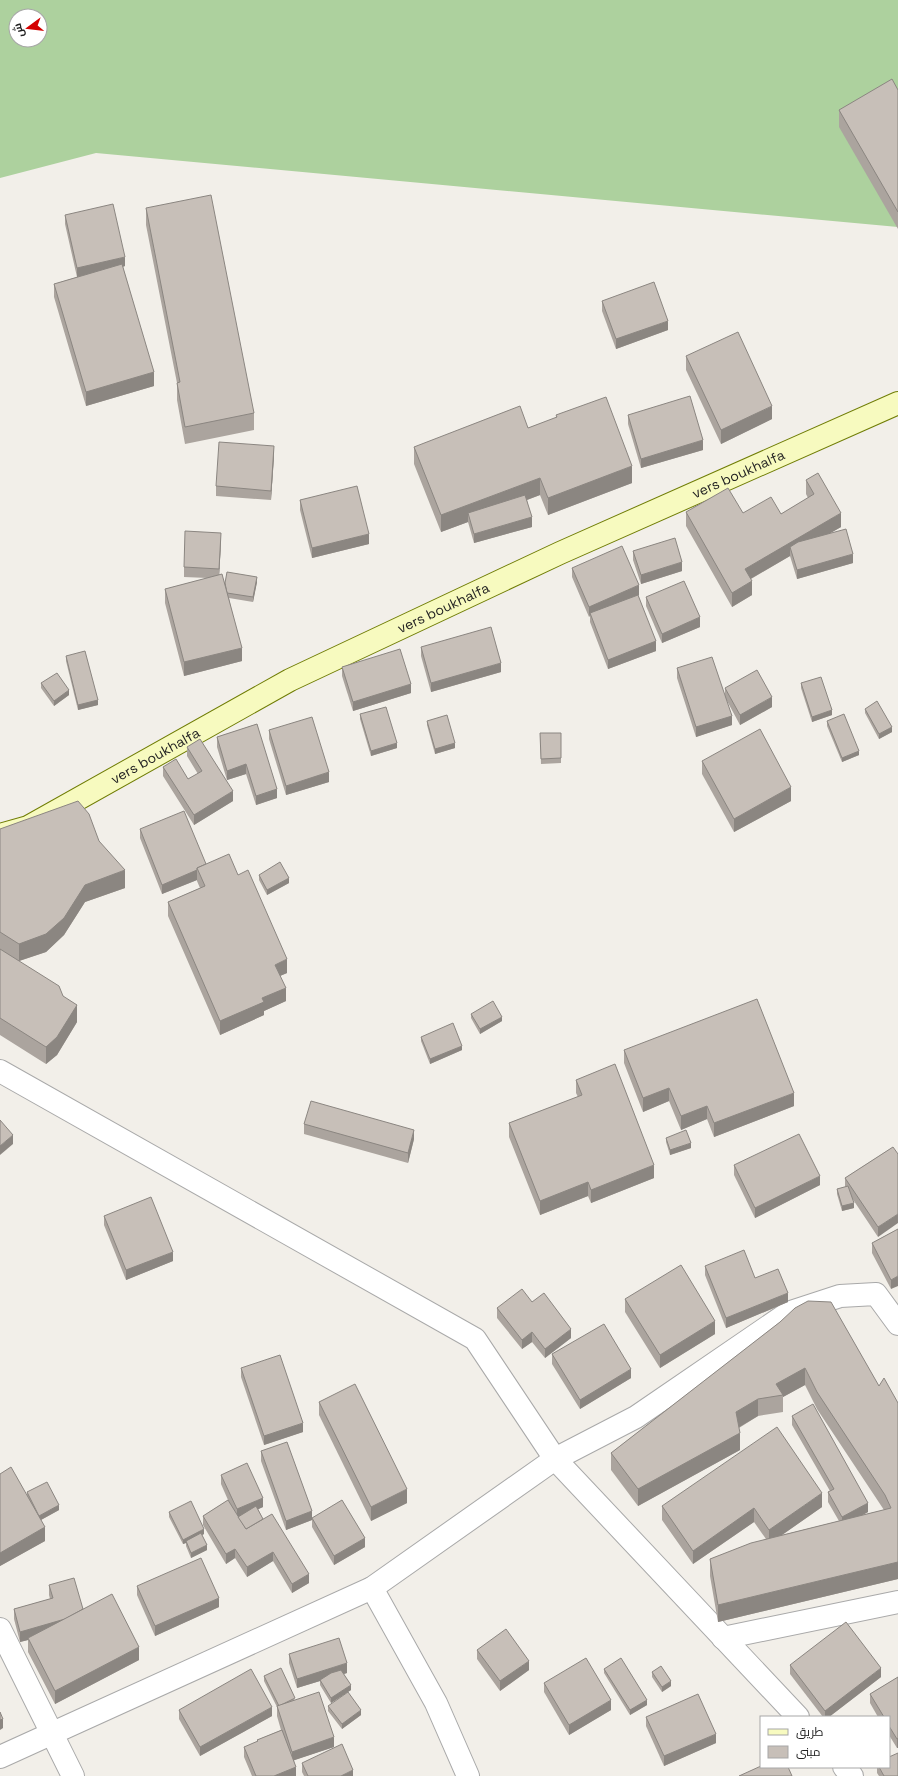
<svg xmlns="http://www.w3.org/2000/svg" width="898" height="1776" viewBox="0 0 898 1776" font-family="'Space Grotesk',Cairo,sans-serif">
	<rect width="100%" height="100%" fill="#f2efe9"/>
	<path fill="#add19e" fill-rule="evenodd" d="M0,0H898V227L96,153L0,178ZM16,16H40V40H16Z"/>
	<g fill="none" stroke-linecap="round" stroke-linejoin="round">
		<defs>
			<g id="street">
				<polyline points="0,1071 475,1339 555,1459 798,1717"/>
				<polyline points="372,1588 436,1703 468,1776"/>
				<polyline points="0,1629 73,1776"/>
				<polyline points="723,1638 898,1602"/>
				<polyline points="0,1757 372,1588 555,1459 636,1417 788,1313 840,1296 876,1294 898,1324"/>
				<polyline points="844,1767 852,1776"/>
			</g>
			<g id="secondary">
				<path id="s1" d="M0,835L28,827L290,680L560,553L898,403"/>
			</g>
		</defs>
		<use href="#street" stroke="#a9a9a9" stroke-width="24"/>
		<use href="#secondary" stroke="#707d05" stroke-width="24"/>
		<use href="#street" stroke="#fff" stroke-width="22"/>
		<use href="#secondary" stroke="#f7fabf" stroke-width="22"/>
	</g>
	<g fill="#aba49e">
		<polygon points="898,90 898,229 839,127 839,110"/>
		<polygon points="146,208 254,413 254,430 185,444 177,400 177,383 146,225"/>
		<polygon points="65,215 125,266 123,267 154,386 86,406 54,297 54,284 77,277 65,224"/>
		<polygon points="602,301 668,330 616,349 602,311"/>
		<polygon points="686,356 772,419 721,444 686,370"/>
		<polygon points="556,415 632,483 548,515 540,495 527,500 532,527 474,543 468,522 441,532 414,464 414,447 528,428 556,418"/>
		<polygon points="628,415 703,450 641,468 628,424"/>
		<polygon points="274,456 271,500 216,496 216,486"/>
		<polygon points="806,480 841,527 830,533 853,563 797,579 790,556 751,579 752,595 732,607 686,526 686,512 781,514 808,498 806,494"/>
		<polygon points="300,500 369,544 312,558 300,510"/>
		<polygon points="221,542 219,575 225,583 257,582 253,602 229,598 242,661 184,676 165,603 165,589 208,578 184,577 184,567"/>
		<polygon points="633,551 682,571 641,584 633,560"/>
		<polygon points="572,568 639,595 638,595 656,651 608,669 590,622 590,616 589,617 572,577"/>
		<polygon points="646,597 700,627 662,643 646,606"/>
		<polygon points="421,647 501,672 431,692 421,656"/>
		<polygon points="66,656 98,705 78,710 66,661"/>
		<polygon points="342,667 411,693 353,711 342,676"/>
		<polygon points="677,668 725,697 725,688 772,707 740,725 726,699 732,725 696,737 677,678"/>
		<polygon points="41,683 69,695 54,706 41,688"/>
		<polygon points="801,683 832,715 812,722 801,688"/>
		<polygon points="865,709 892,732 879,739 865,713"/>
		<polygon points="360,714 397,748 371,756 360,719"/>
		<polygon points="427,721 455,748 435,754 427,725"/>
		<polygon points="827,721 859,755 842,762 827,726"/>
		<polygon points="257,724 277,798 256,805 246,774 227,780 217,747 217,737"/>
		<polygon points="269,730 329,782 286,795 269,739"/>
		<polygon points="540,733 561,733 561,763 541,764"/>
		<polygon points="187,747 233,801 194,825 163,776 163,767 188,779 198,774 187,756"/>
		<polygon points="702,761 791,801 734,832 702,774"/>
		<polygon points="0,829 99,841 125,888 85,902 64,935 46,952 19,961 63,996 77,1022 57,1055 46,1064 0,1035"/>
		<polygon points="140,829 206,864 238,875 287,973 280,976 286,1001 264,1011 264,1015 220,1035 168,916 168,902 200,888 197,881 197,880 162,894 140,838"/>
		<polygon points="259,875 289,883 267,895 259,880"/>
		<polygon points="471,1014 502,1021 480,1034 471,1018"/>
		<polygon points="421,1037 462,1050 430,1064 421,1041"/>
		<polygon points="624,1050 794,1106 714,1137 707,1119 681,1130 669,1101 643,1112 624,1063"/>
		<polygon points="576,1080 654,1178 591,1203 588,1196 540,1215 509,1137 509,1123 578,1097 576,1093"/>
		<polygon points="304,1124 414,1139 408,1163 304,1134"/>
		<polygon points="666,1138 691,1148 670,1155 666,1142"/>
		<polygon points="893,1147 878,1237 852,1198 854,1208 842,1211 837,1194 837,1189 845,1187 845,1178"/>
		<polygon points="734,1165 820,1185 755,1218 734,1175"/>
		<polygon points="104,1216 173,1261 126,1280 104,1225"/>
		<polygon points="898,1229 891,1289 872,1253 872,1243"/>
		<polygon points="705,1266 755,1278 788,1302 726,1328 705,1275"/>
		<polygon points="625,1299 715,1334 660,1368 625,1312"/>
		<polygon points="532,1302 571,1338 545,1358 532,1342 522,1349 497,1318 497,1308"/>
		<polygon points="780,1322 879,1386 898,1403 898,1579 718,1622 710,1576 710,1559 766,1539 754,1522 693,1564 662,1520 662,1506 822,1507 782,1535 839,1521 828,1502 828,1492 830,1491 792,1425 792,1416 868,1512 862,1515 884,1510 817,1409 805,1385 783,1397 783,1412 758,1416 739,1428 740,1450 638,1506 611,1470 611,1453"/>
		<polygon points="552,1354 631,1378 580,1409 552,1364"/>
		<polygon points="241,1368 303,1432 264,1445 241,1377"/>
		<polygon points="319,1402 407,1503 371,1521 319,1415"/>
		<polygon points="261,1451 312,1518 365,1547 334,1565 312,1527 312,1520 286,1530 261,1461"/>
		<polygon points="0,1474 27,1496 27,1492 59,1510 41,1520 45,1541 0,1566"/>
		<polygon points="221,1475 263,1507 258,1509 263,1519 309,1583 292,1593 273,1561 247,1577 235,1558 226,1564 203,1525 203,1516 228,1500 221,1484"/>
		<polygon points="169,1512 204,1534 202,1535 207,1550 191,1558 186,1546 186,1543 183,1544 169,1517"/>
		<polygon points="49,1585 83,1609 139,1660 55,1704 28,1652 28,1640 20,1642 14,1619 14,1609 50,1599 49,1595"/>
		<polygon points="137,1586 219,1607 155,1636 137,1595"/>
		<polygon points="477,1650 529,1670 500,1691 477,1659"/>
		<polygon points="289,1654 347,1673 344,1674 351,1690 331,1703 320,1685 320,1681 297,1688 289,1663"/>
		<polygon points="790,1665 881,1677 829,1717 823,1717 790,1674"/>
		<polygon points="604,1669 647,1705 630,1715 604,1673"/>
		<polygon points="652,1672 671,1686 662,1692 652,1677"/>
		<polygon points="264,1676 295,1700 334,1747 294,1760 296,1776 252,1776 244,1757 244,1747 257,1742 257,1740 281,1730 277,1716 277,1707 264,1681"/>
		<polygon points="898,1677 898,1748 897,1748 889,1735 889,1717 878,1717 870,1703 870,1694"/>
		<polygon points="544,1683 611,1710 569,1735 544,1692"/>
		<polygon points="328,1706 361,1715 342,1729 328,1711"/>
		<polygon points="179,1710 272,1716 200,1756 179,1719"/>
		<polygon points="646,1717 716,1743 664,1766 646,1726"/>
		<polygon points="302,1763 353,1776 304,1776 302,1772"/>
		<polygon points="877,1767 889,1767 898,1776 879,1776 877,1773"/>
	</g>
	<g fill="#8b8681">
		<polygon points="125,257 125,266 77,277 77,268"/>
		<polygon points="668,321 668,330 616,349 616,339"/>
		<polygon points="154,372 154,386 86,406 86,392"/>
		<polygon points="772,406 772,419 721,444 721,430"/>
		<polygon points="703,440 703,450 641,468 641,459"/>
		<polygon points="274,446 274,456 271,500 271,491"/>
		<polygon points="632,466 632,483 548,515 548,498"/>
		<polygon points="540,478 540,495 471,521 468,513 468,522 441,532 441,515"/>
		<polygon points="841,513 841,527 793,555 790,547 790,556 745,582 745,569"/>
		<polygon points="532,517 532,527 474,543 474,534"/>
		<polygon points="221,533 221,542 219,579 219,569"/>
		<polygon points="369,534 369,544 312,558 312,548"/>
		<polygon points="853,554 853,563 797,579 797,570"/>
		<polygon points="682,562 682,571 641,584 641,575"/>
		<polygon points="257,577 257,582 253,602 253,597"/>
		<polygon points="752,581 752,595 732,607 732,593"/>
		<polygon points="639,585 639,595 591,616 590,613 589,617 589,607"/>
		<polygon points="700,617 700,627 662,643 662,634"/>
		<polygon points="656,641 656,651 608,669 608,660"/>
		<polygon points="242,648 242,661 184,676 184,662"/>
		<polygon points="501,663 501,672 431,692 431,683"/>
		<polygon points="411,684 411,693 353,711 353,702"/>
		<polygon points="69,690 69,695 54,706 54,701"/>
		<polygon points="772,697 772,707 740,725 740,715"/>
		<polygon points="98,700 98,705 78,710 78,705"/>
		<polygon points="832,710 832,715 812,722 812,717"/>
		<polygon points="732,716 732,725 696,737 696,727"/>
		<polygon points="892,727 892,732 879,739 879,734"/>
		<polygon points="397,743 397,748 371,756 371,751"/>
		<polygon points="455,743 455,748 435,754 435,749"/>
		<polygon points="859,751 859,755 842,762 842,758"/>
		<polygon points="246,764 246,774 227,780 227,771"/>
		<polygon points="329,772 329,782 286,795 286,786"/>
		<polygon points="791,787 791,801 734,832 734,819"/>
		<polygon points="277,789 277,798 256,805 256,796"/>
		<polygon points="233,791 233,801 194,825 194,815"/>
		<polygon points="125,870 125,888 85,902 64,935 46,952 19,961 19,944 85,885"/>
		<polygon points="197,870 197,880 162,894 162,885"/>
		<polygon points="289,878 289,883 267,895 267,890"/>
		<polygon points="287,959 287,973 275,978 275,965"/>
		<polygon points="286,988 286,1001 264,1011 264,1015 220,1035 220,1021 262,998"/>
		<polygon points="77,1005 77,1022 57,1055 46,1064 46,1047"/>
		<polygon points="502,1017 502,1021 480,1034 480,1029"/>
		<polygon points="462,1046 462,1050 430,1064 430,1059"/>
		<polygon points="669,1088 669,1101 643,1112 643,1098"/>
		<polygon points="794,1093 794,1106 714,1137 714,1123"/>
		<polygon points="707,1106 707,1119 681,1130 681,1116"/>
		<polygon points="414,1130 414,1139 408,1163 408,1153"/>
		<polygon points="13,1135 13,1144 0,1155 0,1146"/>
		<polygon points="691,1143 691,1148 670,1155 670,1150"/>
		<polygon points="654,1165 654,1178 591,1203 591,1190"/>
		<polygon points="820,1176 820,1185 755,1218 755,1208"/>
		<polygon points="588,1182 588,1196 540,1215 540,1201"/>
		<polygon points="854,1203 854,1208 842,1211 842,1206"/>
		<polygon points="898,1214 898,1223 878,1237 878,1227"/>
		<polygon points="173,1252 173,1261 126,1280 126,1270"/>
		<polygon points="898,1276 898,1286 891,1289 891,1280"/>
		<polygon points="788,1293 788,1302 726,1328 726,1318"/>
		<polygon points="715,1321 715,1334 660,1368 660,1355"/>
		<polygon points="571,1329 571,1338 545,1358 545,1349"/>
		<polygon points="532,1332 532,1342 522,1349 522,1340"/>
		<polygon points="805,1368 805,1385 783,1397 783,1395 776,1384"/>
		<polygon points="631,1369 631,1378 580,1409 580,1400"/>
		<polygon points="758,1399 758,1416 736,1429 736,1412"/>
		<polygon points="303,1423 303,1432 264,1445 264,1436"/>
		<polygon points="740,1433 740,1450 638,1506 638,1489"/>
		<polygon points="407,1489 407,1503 371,1521 371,1507"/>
		<polygon points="822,1493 822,1507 769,1544 769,1530"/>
		<polygon points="263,1498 263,1507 237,1519 237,1509"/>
		<polygon points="868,1503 868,1512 842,1527 842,1517"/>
		<polygon points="59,1505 59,1510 39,1521 39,1516"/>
		<polygon points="754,1508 754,1522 693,1564 693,1551"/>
		<polygon points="312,1511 312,1520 286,1530 286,1521"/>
		<polygon points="45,1527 45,1541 0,1566 0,1553"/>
		<polygon points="204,1529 204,1534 186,1543 186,1541 186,1543 183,1544 183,1540"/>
		<polygon points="365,1538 365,1547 334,1565 334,1556"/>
		<polygon points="207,1545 207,1550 191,1558 191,1553"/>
		<polygon points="235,1549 235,1558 226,1564 226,1554"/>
		<polygon points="273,1552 273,1561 247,1577 247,1567"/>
		<polygon points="898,1562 898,1579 718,1622 718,1605"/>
		<polygon points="309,1574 309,1583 292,1593 292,1584"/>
		<polygon points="219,1598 219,1607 155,1636 155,1626"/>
		<polygon points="84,1613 28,1638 28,1640 20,1642 20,1632"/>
		<polygon points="139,1647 139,1660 55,1704 55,1691"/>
		<polygon points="529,1661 529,1670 500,1691 500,1681"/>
		<polygon points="347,1663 347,1673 320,1681 320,1680 320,1681 297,1688 297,1679"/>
		<polygon points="881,1668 881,1677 829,1717 825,1717 825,1711"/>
		<polygon points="671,1681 671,1686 662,1692 662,1687"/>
		<polygon points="351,1685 351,1690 331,1703 331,1698"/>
		<polygon points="611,1700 611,1710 569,1735 569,1725"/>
		<polygon points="647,1700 647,1705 630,1715 630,1710"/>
		<polygon points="272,1707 272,1716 200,1756 200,1747"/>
		<polygon points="361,1710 361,1715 342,1729 342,1724"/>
		<polygon points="3,1719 3,1728 0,1730 0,1720"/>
		<polygon points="716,1734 716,1743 664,1766 664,1756"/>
		<polygon points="334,1737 334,1747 292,1761 292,1752"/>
		<polygon points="898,1738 898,1748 897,1748 897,1739"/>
		<polygon points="296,1767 296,1776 274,1776"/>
		<polygon points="353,1770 353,1776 341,1776"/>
	</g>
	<g fill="#c7bfb8" stroke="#8b8681">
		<polygon points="892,79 898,90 898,212 839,110"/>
		<polygon points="211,195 254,413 185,427 177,383 180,382 146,208"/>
		<polygon points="113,204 125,257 77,268 65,215"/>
		<polygon points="122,264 154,372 86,392 54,284"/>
		<polygon points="654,282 668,321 616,339 602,301"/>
		<polygon points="738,332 772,406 721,430 686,356"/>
		<polygon points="690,396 703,440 641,459 628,415"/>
		<polygon points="606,397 632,466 548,498 540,478 441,515 414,447 520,406 528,428 557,417 556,415"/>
		<polygon points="219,442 274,446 271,491 216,486"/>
		<polygon points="818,473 841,513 745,569 752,581 732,593 686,512 728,488 743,513 771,497 781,514 814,494 806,480"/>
		<polygon points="357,486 369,534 312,548 300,500"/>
		<polygon points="525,495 532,517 474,534 468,513"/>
		<polygon points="846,529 853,554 797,570 790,547 798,542"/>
		<polygon points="185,531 221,533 219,569 184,567"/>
		<polygon points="675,538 682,562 641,575 633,551"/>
		<polygon points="622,546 639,585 589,607 572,568"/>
		<polygon points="227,572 257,577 253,597 227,593 225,583"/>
		<polygon points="222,574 242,648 184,662 165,589"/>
		<polygon points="684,581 700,617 662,634 646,597"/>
		<polygon points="638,595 656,641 608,660 590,613"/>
		<polygon points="491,627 501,663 431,683 421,647"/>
		<polygon points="400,649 411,684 353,702 342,667"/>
		<polygon points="85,651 98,700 78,705 66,656"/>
		<polygon points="712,657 732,716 696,727 677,668"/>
		<polygon points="757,670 772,697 740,715 725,688"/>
		<polygon points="57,673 69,690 54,701 41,683"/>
		<polygon points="821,677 832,710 812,717 801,683"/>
		<polygon points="877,701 892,727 879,734 865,709"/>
		<polygon points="386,707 397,743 371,751 360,714"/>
		<polygon points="844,714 859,751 842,758 827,721"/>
		<polygon points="447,715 455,743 435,749 427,721"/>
		<polygon points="312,717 329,772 286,786 269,730"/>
		<polygon points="257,724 277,789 256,796 246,764 227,771 217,737"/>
		<polygon points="760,729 791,787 734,819 702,761"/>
		<polygon points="540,733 561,733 561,758 541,759"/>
		<polygon points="200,739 233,791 194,815 163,767 176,759 188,779 202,771 187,747"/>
		<polygon points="78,801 89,814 99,841 125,870 85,885 64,918 46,934 19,944 0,932 0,829"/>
		<polygon points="184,811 206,864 197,868 197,870 162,885 140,829"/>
		<polygon points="229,854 238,875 248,870 287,959 275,965 286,988 262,998 264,1002 220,1021 168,902 205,886 197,868"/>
		<polygon points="280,862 289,878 267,890 259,875"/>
		<polygon points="0,949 59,986 63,996 77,1005 57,1037 46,1047 0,1018"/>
		<polygon points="757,999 794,1093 714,1123 707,1106 681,1116 669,1088 643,1098 624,1050"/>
		<polygon points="493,1001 502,1017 480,1029 471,1014"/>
		<polygon points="453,1023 462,1046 430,1059 421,1037"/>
		<polygon points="615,1064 654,1165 591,1190 588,1182 540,1201 509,1123 582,1095 576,1080"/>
		<polygon points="311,1101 414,1130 408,1153 304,1124"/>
		<polygon points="0,1120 13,1135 0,1146"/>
		<polygon points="686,1130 691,1143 670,1150 666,1138"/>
		<polygon points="799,1134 820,1176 755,1208 734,1165"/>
		<polygon points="893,1147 898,1154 898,1214 878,1227 845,1178"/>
		<polygon points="848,1186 854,1203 842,1206 837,1189"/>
		<polygon points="151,1197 173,1252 126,1270 104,1216"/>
		<polygon points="898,1229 898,1276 891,1280 872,1243"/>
		<polygon points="744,1250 755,1278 778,1269 788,1293 726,1318 705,1266"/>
		<polygon points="681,1265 715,1321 660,1355 625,1299"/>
		<polygon points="522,1289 532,1302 544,1293 571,1329 545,1349 532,1332 522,1340 497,1308"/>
		<polygon points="808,1301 831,1302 879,1386 884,1378 898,1403 898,1562 718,1605 710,1559 751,1543 891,1508 885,1495 817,1392 805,1368 776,1384 783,1395 758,1399 736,1412 740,1433 638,1489 611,1453 780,1322 795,1308"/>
		<polygon points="604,1324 631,1369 580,1400 552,1354"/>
		<polygon points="280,1355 303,1423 264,1436 241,1368"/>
		<polygon points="355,1384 407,1489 371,1507 319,1402"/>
		<polygon points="813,1404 868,1503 842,1517 828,1492 834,1489 792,1416"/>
		<polygon points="777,1427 822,1493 769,1530 754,1508 693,1551 662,1506"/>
		<polygon points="287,1442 312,1511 286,1521 261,1451"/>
		<polygon points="247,1463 263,1498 237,1509 221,1475"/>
		<polygon points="11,1467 45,1527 0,1553 0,1474"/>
		<polygon points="47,1482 59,1505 39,1516 27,1492"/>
		<polygon points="228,1500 246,1529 272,1514 309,1574 292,1584 273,1552 247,1567 235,1549 226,1554 203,1516"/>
		<polygon points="342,1500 365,1538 334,1556 312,1518"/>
		<polygon points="191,1501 204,1529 183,1540 169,1512"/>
		<polygon points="256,1506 263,1519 246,1529 238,1517"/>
		<polygon points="201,1533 207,1545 191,1553 186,1541"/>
		<polygon points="201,1558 219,1598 155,1626 137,1586"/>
		<polygon points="74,1578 83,1609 65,1619 20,1632 14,1609 53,1598 49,1585"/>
		<polygon points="112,1594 139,1647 55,1691 28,1638"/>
		<polygon points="846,1622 881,1668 825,1711 790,1665"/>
		<polygon points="506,1629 529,1661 500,1681 477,1650"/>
		<polygon points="339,1638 347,1663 297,1679 289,1654"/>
		<polygon points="586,1658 611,1700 569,1725 544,1683"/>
		<polygon points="621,1658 647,1700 630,1710 604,1669"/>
		<polygon points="661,1666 671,1681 662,1687 652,1672"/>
		<polygon points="281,1668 295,1698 279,1706 264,1676"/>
		<polygon points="251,1669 272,1707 200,1747 179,1710"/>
		<polygon points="341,1670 351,1685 331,1698 320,1680 331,1673"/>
		<polygon points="898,1677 898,1738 897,1739 889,1726 889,1717 884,1717 870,1694"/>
		<polygon points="319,1692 334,1737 292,1752 277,1706"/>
		<polygon points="348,1692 361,1710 342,1724 328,1706"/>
		<polygon points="698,1694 716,1734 664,1756 646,1717"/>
		<polygon points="0,1712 3,1719 0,1720"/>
		<polygon points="282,1730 296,1767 274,1776 256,1776 244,1747 258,1741 257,1740"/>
		<polygon points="342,1744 353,1770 341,1776 308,1776 302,1763"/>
		<polygon points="898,1753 898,1776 884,1776 879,1767 889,1767 889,1757"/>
		<polygon points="761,1766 761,1767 788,1767 792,1776 739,1776"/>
	</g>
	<g text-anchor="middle" stroke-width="4" stroke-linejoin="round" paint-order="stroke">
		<g font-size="14" fill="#222" stroke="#fff">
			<text dy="5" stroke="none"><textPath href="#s1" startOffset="823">vers boukhalfa</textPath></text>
			<text dy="5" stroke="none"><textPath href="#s1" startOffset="499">vers boukhalfa</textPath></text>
			<text dy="5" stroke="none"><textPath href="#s1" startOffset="175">vers boukhalfa</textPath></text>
		</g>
	</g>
	<rect x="760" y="1716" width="130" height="52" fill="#ffffff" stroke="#a7a7a7"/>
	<rect x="768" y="1729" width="20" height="6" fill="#f7fabf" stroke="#a7a7a7"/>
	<text x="796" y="1736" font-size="12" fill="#222222">طريق</text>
	<rect x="768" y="1746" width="20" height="12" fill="#c7bfb8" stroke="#a7a7a7"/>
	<text x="796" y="1756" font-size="12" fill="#222222">مبنى</text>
	<g transform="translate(28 28) rotate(255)"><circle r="19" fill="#ffffff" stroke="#a7a7a7"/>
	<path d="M0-3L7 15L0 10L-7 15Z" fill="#d40000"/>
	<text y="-6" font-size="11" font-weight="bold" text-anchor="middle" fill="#222222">ش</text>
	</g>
</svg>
